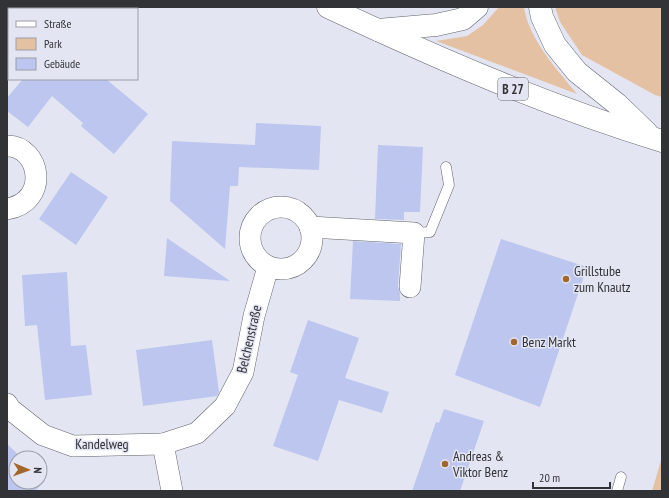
<svg xmlns="http://www.w3.org/2000/svg" width="669" height="498" viewBox="0 0 669 498" font-family="'PT Sans Narrow',sans-serif">
	<rect width="100%" height="100%" fill="#e3e6f2"/>
	<g fill="#e5c1a4">
		<path d="M499,7H524C529,40 557,69 577,94L436,41L467,36L483,25Z"/>
		<polygon points="555,7 662,7 662,97 655,95 582,55 560,22"/>
		<polygon points="662,457 662,491 652,491"/>
	</g>
	<g fill="#bcc6ee">
		<polygon points="23,79 106,79 148,114 114,154 81,126 83,123 52,96 28,127 7,111 7,98"/>
		<polygon points="256,123 321,126 319,170 239,167 238,186 230,186 225,249 170,201 172,141 255,145"/>
		<polygon points="378,145 423,147 420,212 404,212 404,220 375,219"/>
		<polygon points="71,172 108,197 76,245 39,219"/>
		<polygon points="167,238 230,281 164,276"/>
		<polygon points="501,239 587,267 540,407 455,375"/>
		<polygon points="353,241 401,244 398,286 400,293 400,301 350,299"/>
		<polygon points="67,272 71,346 86,345 92,395 45,400 37,325 25,326 22,275"/>
		<polygon points="308,320 359,338 345,378 389,392 382,413 339,400 318,461 273,446 298,375 290,372"/>
		<polygon points="212,340 219,392 217,396 143,406 136,350"/>
		<polygon points="444,409 484,421 460,491 412,491 436,422 439,423"/>
		<polygon points="7,444 22,458 16,458 16,482 40,482 40,475 45,481 35,491 7,491"/>
	</g>
	<g fill="none" stroke-linecap="round" stroke-linejoin="round">
		<defs>
			<g id="service">
				<polyline points="414,233 430,232 449,185 446,167"/>
				<polyline points="617,491 621,477"/>
			</g>
			<g id="minor">
				<path d="M7,146C41,146 50,202 7,209"/>
				<circle cx="281" cy="238" r="31"/>
				<polyline points="310,227 414,233 410,287"/>
				<polyline points="7,404 10,409 43,435 73,446 163,444"/>
				<polyline points="172,491 163,444 197,433 225,406 243,372 254,316 268,267"/>
			</g>
			<g id="primary">
				<path d="M328,7C437,58 547,106 662,141"/>
				<polyline points="540,7 542,17 555,45 577,72 617,104 647,133"/>
				<polyline points="378,30 436,25 463,19 477,7"/>
			</g>
		</defs>
		<use href="#service" stroke="#60636c" stroke-width="11"/>
		<use href="#minor" stroke="#60636c" stroke-width="22"/>
		<use href="#primary" stroke="#60636c" stroke-width="23"/>
		<use href="#service" stroke="#fff" stroke-width="10"/>
		<use href="#minor" stroke="#fff" stroke-width="21"/>
		<use href="#primary" stroke="#fff" stroke-width="22"/>
	</g>
	<g fill="#a4662b" stroke="#e3e6f2" stroke-width="1.5">
		<circle cx="566" cy="279" r="4"/>
		<circle cx="514" cy="342" r="4"/>
		<circle cx="445" cy="464" r="4"/>
	</g>
	<g text-anchor="middle" stroke-width="3" stroke-linejoin="round" paint-order="stroke">
		<rect fill="#e3e6f2" stroke="#67696f" stroke-width="1" x="498" y="78" width="30" height="22" rx="3"/>
		<g font-size="13" font-weight="bold" fill="#323337">
			<text x="513" y="94">B 27</text>
		</g>
		<g font-size="14" fill="#323337" stroke="#e3e6f2" text-anchor="start">
			<text x="574" y="276">Grillstube<tspan x="574" dy="16">zum Knautz</tspan></text>
			<text x="522" y="347">Benz Markt</text>
			<text x="453" y="461">Andreas &amp;<tspan x="453" dy="16">Viktor Benz</tspan></text>
		</g>
		<g font-size="14" fill="#323337" stroke="#e3e6f2">
			<text transform="translate(249 339) rotate(-77)" y="5">Belchenstraße</text>
			<text x="102" y="449">Kandelweg</text>
		</g>
	</g>
	<rect width="669" height="498" fill="none" stroke="#323337" stroke-width="16"/>
	<rect x="8" y="8" width="130" height="72" fill="#e3e6f2" stroke="#9c9ea7"/>
	<rect x="16" y="21" width="20" height="6" fill="#ffffff" stroke="#9c9ea7"/>
	<text x="44" y="28" font-size="12" fill="#323337">Straße</text>
	<rect x="16" y="38" width="20" height="12" fill="#e5c1a4" stroke="#9c9ea7"/>
	<text x="44" y="48" font-size="12" fill="#323337">Park</text>
	<rect x="16" y="58" width="20" height="12" fill="#bcc6ee" stroke="#9c9ea7"/>
	<text x="44" y="68" font-size="12" fill="#323337">Gebäude</text>
	<g transform="translate(28 470) rotate(92)"><circle r="19" fill="#e3e6f2" stroke="#9c9ea7"/>
	<path d="M0-3L7 15L0 10L-7 15Z" fill="#a4662b"/>
	<text y="-6" font-size="11" font-weight="bold" text-anchor="middle" fill="#323337">N</text>
	</g>
	<path d="M533 482v6h77v-6" fill="none" stroke="#323337" stroke-width="2"/>
	<text x="539" y="482" font-size="12" fill="#323337" stroke="#e3e6f2" stroke-width="3" paint-order="stroke">20 m</text>
</svg>
